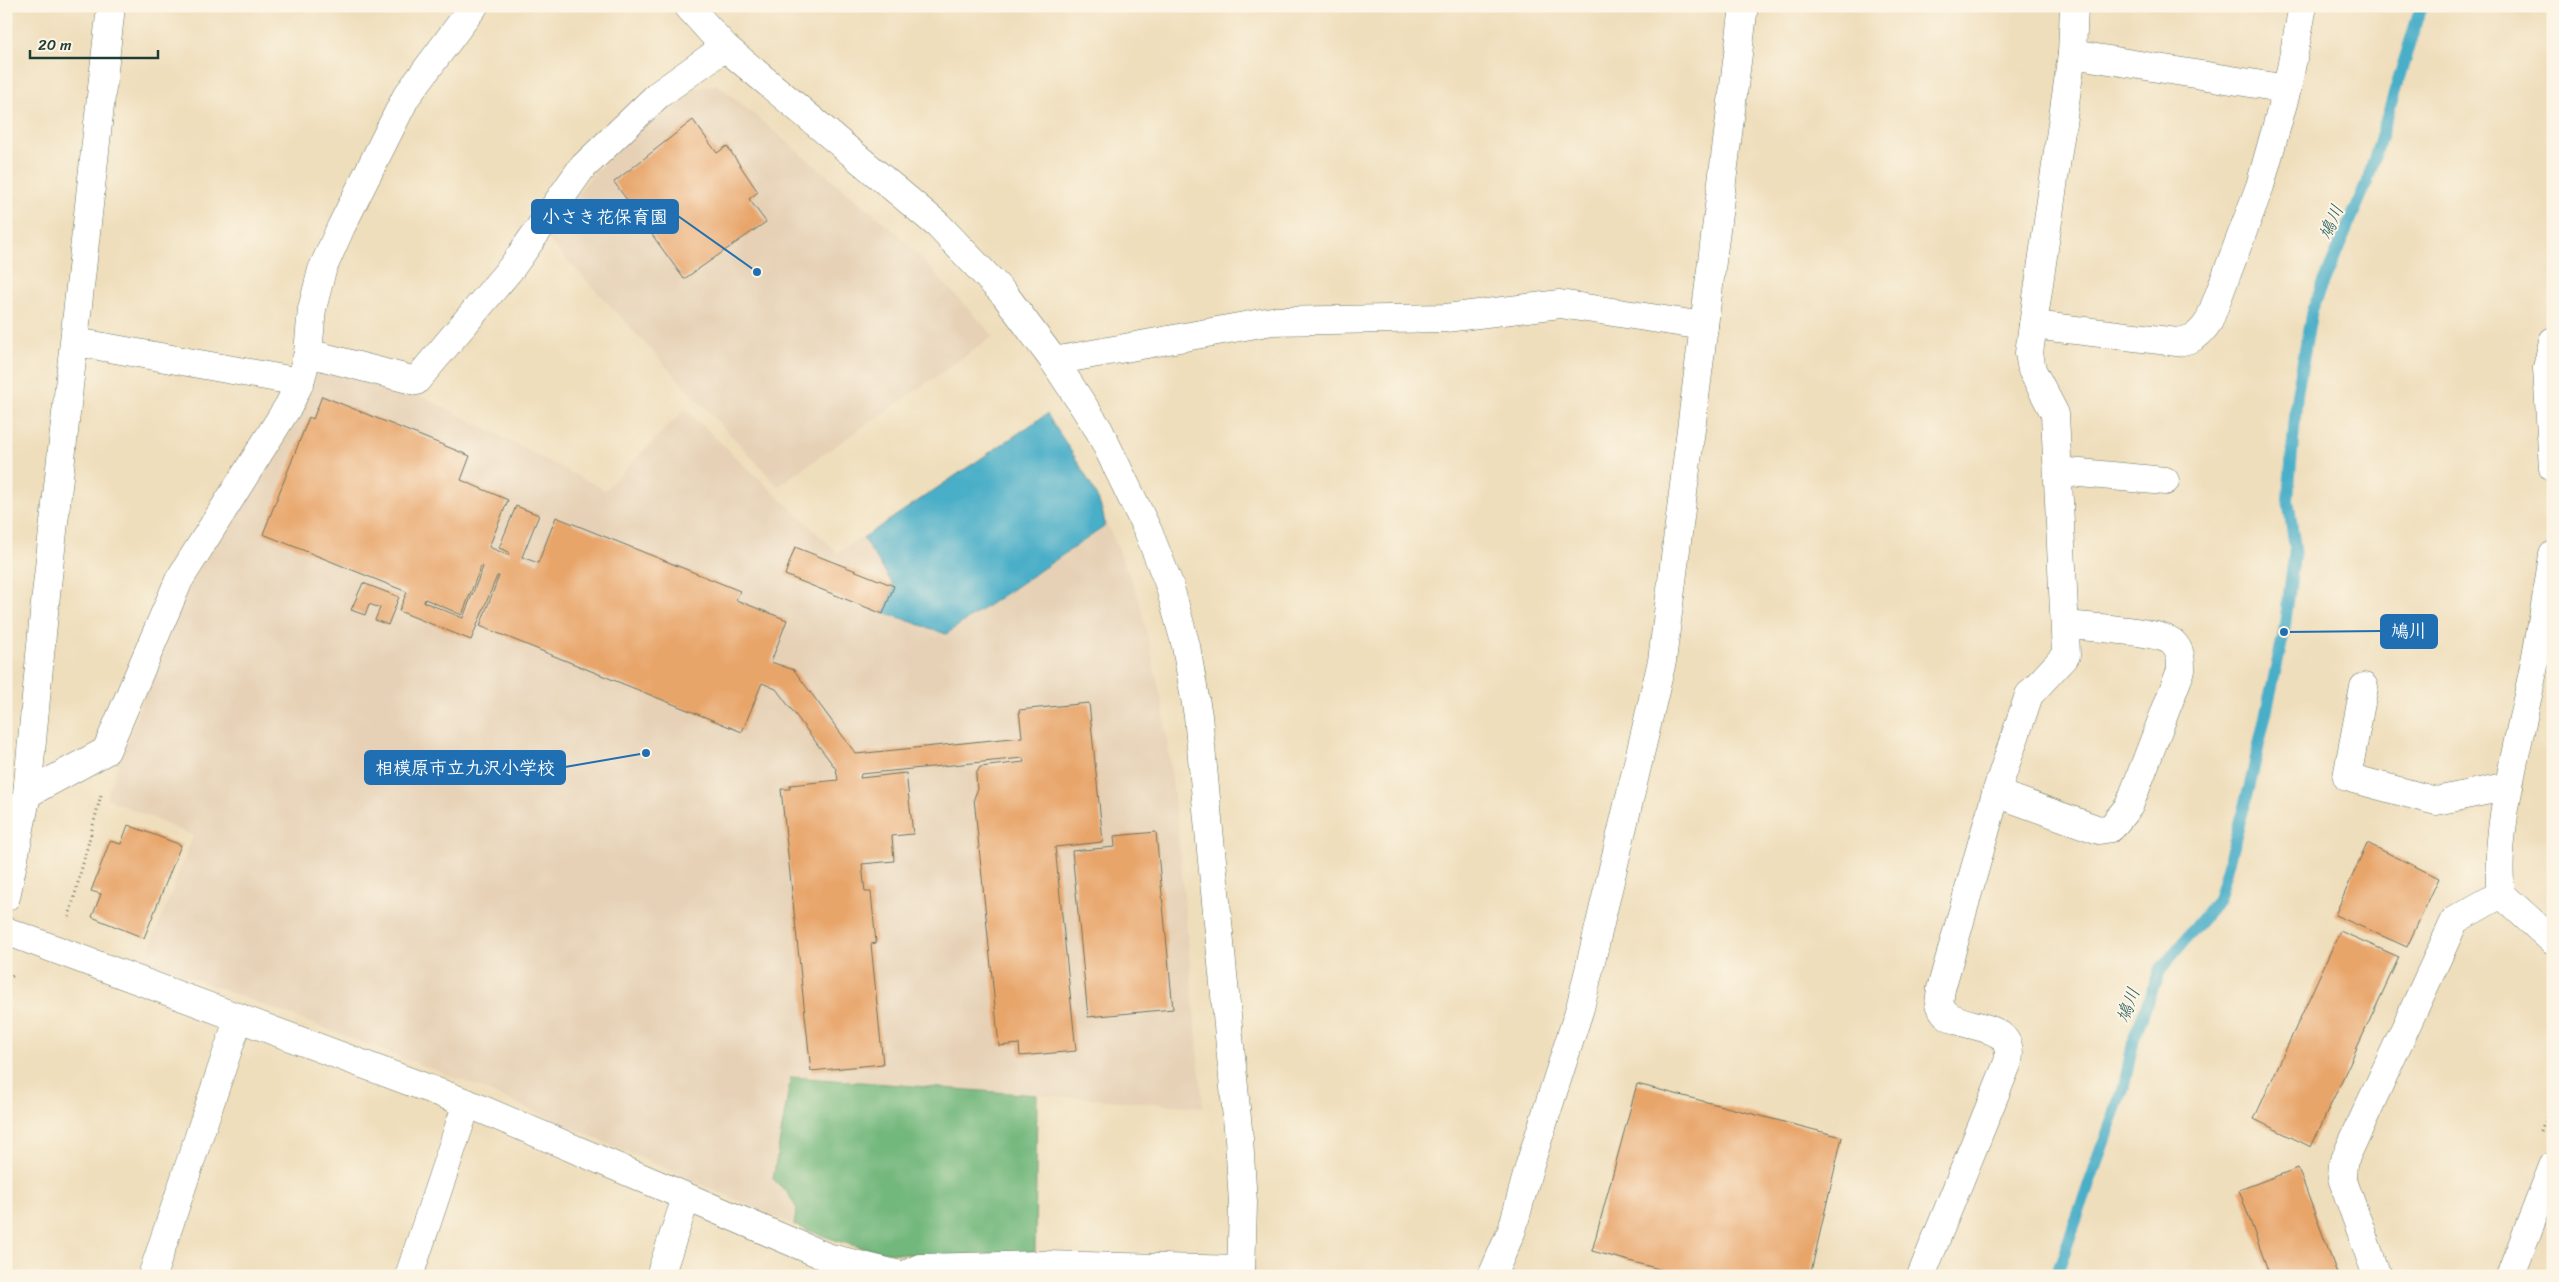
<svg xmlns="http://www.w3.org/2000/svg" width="2559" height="1282" viewBox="0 0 2559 1282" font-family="Sriracha,'Klee One',sans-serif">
	<rect width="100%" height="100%" fill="#fcf5e5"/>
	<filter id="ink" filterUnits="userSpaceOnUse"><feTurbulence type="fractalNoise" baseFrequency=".02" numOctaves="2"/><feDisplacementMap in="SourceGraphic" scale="10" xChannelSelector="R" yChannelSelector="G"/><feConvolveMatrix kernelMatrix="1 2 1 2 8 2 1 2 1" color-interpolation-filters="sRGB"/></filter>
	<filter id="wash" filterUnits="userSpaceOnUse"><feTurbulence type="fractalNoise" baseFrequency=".0096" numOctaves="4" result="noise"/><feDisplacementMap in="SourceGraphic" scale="20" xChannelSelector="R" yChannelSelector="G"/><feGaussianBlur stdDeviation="1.12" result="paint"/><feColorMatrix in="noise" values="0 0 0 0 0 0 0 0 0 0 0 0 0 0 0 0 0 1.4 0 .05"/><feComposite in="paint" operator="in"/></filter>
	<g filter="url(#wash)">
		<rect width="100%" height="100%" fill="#efdebc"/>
		<g fill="#e6d1b6">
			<polygon points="717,84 899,235 994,336 778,486 546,237 587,181 642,125 681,93"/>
			<polygon points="314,368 424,397 605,490 685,409 838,553 1047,414 1089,482 1139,598 1163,707 1178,829 1203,1107 791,1077 773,1179 789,1193 797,1209 794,1225 474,1085 145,960 193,836 106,798 172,620 209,551 287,436"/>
		</g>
		<path fill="#72b77b" stroke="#487a58" d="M791,1077L1037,1095L1035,1252C982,1254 926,1260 874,1250C846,1245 820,1235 794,1225L797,1209L788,1193L773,1179Z"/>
		<path fill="#49aec8" stroke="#34767e" d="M1047,414C1061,437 1109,503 1104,527L946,634L884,612L894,586L863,538Z"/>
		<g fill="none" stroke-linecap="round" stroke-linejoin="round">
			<polyline stroke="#49aec8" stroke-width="12" points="2056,1276 2124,1086 2134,1038 2160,970 2218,900 2250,785 2284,632 2295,549 2288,499 2297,394 2312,310 2367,182 2421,6"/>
		</g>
		<g id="blocks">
			<g fill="#e8a56b" fill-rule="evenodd">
				<polygon points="693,120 717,153 727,146 758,192 749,199 766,222 684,279 614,182"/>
				<path d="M322,396L470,456L461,480L508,500L489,547L508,555L509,552L499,548L516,506L539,515L522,557L538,563L556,517L740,591L736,600L787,620L771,662L794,670L856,754L1022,737L1019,710L1089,703L1103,842L1055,847L1076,1051L1020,1056L1019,1044L999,1046L974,798L977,791L976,774L980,767L1024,762L1023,758L861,774L860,778L906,773L913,834L892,836L894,861L862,864L865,892H871L876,943L871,944L883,1064L811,1071L781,789H790V785L838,780L836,769L776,689L762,683L742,732L480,626L499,576H497L471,640L399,611L407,592L263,534L309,417L313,419ZM481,566L483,567L463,618L424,602L425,599L462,615Z"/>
				<polygon points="795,547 894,586 883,614 785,575"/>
				<polygon points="363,583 399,597 388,625 375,620 380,608 369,604 365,615 351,610"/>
				<polygon points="128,825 181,845 144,938 92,917 101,894 91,891 110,841 121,844"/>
				<polygon points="1156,832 1173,1009 1088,1017 1072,851 1115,847 1114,836"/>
				<polygon points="2367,843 2439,878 2407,947 2335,915"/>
				<polygon points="2340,931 2399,957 2311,1147 2254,1119"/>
				<polygon points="1637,1084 1842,1137 1810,1276 1685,1276 1592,1251"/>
				<polygon points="2298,1168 2338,1276 2270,1276 2239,1190"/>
			</g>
		</g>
	</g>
	<g filter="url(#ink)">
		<use href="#blocks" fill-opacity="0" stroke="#687564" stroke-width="1"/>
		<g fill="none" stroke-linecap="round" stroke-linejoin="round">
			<defs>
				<g id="minor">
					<polyline points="688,6 725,47 938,225 1005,295 1054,361 1099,430 1148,531 1169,584 1186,646 1198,716 1239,1139 1243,1203 1241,1276"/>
					<polyline points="2072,54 2287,89"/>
					<path d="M2033,325L2177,342C2193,340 2200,335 2209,321L2260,186L2287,89L2303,6"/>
					<polyline points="2553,341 2547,368 2553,468"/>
					<polyline points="76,342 300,382"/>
					<polyline points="308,353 416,381 512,267 581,169 658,95 725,47"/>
					<polyline points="1054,361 1272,321 1446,318 1560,304 1704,326"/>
					<polyline points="2059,471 2165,481"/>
					<path d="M2553,555C2545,608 2536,661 2524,713C2513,766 2494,841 2501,894L2553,941"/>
					<polyline points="2364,687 2347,777 2436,801 2509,786"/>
					<path d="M1996,793L2099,830L2111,828L2129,806L2181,670C2181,659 2181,650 2172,642C2159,631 2086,627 2066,625"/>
					<polyline points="27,794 106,751 179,580 289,405 300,382 308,353 312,309 322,270 341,227 406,97 474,6"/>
					<polyline points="6,897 27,794 44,613 111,6"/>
					<polyline points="6,931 467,1103 827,1257 904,1276"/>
					<polyline points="905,1275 920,1268 1045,1265 1241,1270"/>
					<polyline points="152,1276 239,1017"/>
					<polyline points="409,1276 467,1103"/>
					<polyline points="660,1276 686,1198"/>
					<polyline points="1492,1276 1512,1230 1530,1164 1580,1008 1662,661 1744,6"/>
					<path d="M1921,1276L2008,1062C2016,1021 1967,1031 1946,1014C1943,1011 1941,1007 1939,1004L1941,989L1996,793L2029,695L2066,655L2055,414L2032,370L2029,353L2072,54L2074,6"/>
					<polyline points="2377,1276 2342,1178 2343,1163 2455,920 2501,894"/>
					<polyline points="2510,1276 2553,1166"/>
				</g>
			</defs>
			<use href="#minor" stroke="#687564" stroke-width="29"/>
			<g stroke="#687564" stroke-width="3" stroke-dasharray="1 4" stroke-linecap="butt">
				<polyline points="69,917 101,795"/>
				<polyline points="6,984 8,979 16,974"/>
				<polyline points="2541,1132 2553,1099"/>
			</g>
			<use href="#minor" stroke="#fff" stroke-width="28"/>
		</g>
	</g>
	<g text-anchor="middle" stroke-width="4" stroke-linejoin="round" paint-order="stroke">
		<g font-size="18" font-style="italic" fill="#2c5f60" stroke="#fcf5e5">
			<text transform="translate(2331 222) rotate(-66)" y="6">鳩川</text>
			<text transform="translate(2128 1005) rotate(-69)" y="6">鳩川</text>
		</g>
	</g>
	<path fill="none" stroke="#1f6fb2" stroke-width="2" d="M757 272L678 216M2284 632L2381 631M646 753L565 767"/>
	<g fill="#1f6fb2" stroke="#fcf5e5" stroke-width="2">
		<circle cx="757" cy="272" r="5"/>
		<circle cx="2284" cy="632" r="5"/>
		<circle cx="646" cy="753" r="5"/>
	</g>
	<g fill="#1f6fb2" stroke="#1f6fb2" stroke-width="2">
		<rect x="532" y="200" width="146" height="33" rx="5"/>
		<rect x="2381" y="615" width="56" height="33" rx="5"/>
		<rect x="365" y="751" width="200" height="33" rx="5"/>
	</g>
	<g font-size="18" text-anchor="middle" font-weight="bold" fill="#fff">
		<text x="605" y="223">小さき花保育園</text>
		<text x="2409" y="637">鳩川</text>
		<text x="465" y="774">相模原市立九沢小学校</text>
	</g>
	<rect width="2559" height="1282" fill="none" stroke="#fcf5e5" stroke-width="25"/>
	<path d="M30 50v8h128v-8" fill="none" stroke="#1f3d34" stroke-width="2.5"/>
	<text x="38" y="50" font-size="15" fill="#1f3d34" stroke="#fcf5e5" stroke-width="4" paint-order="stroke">20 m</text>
</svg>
